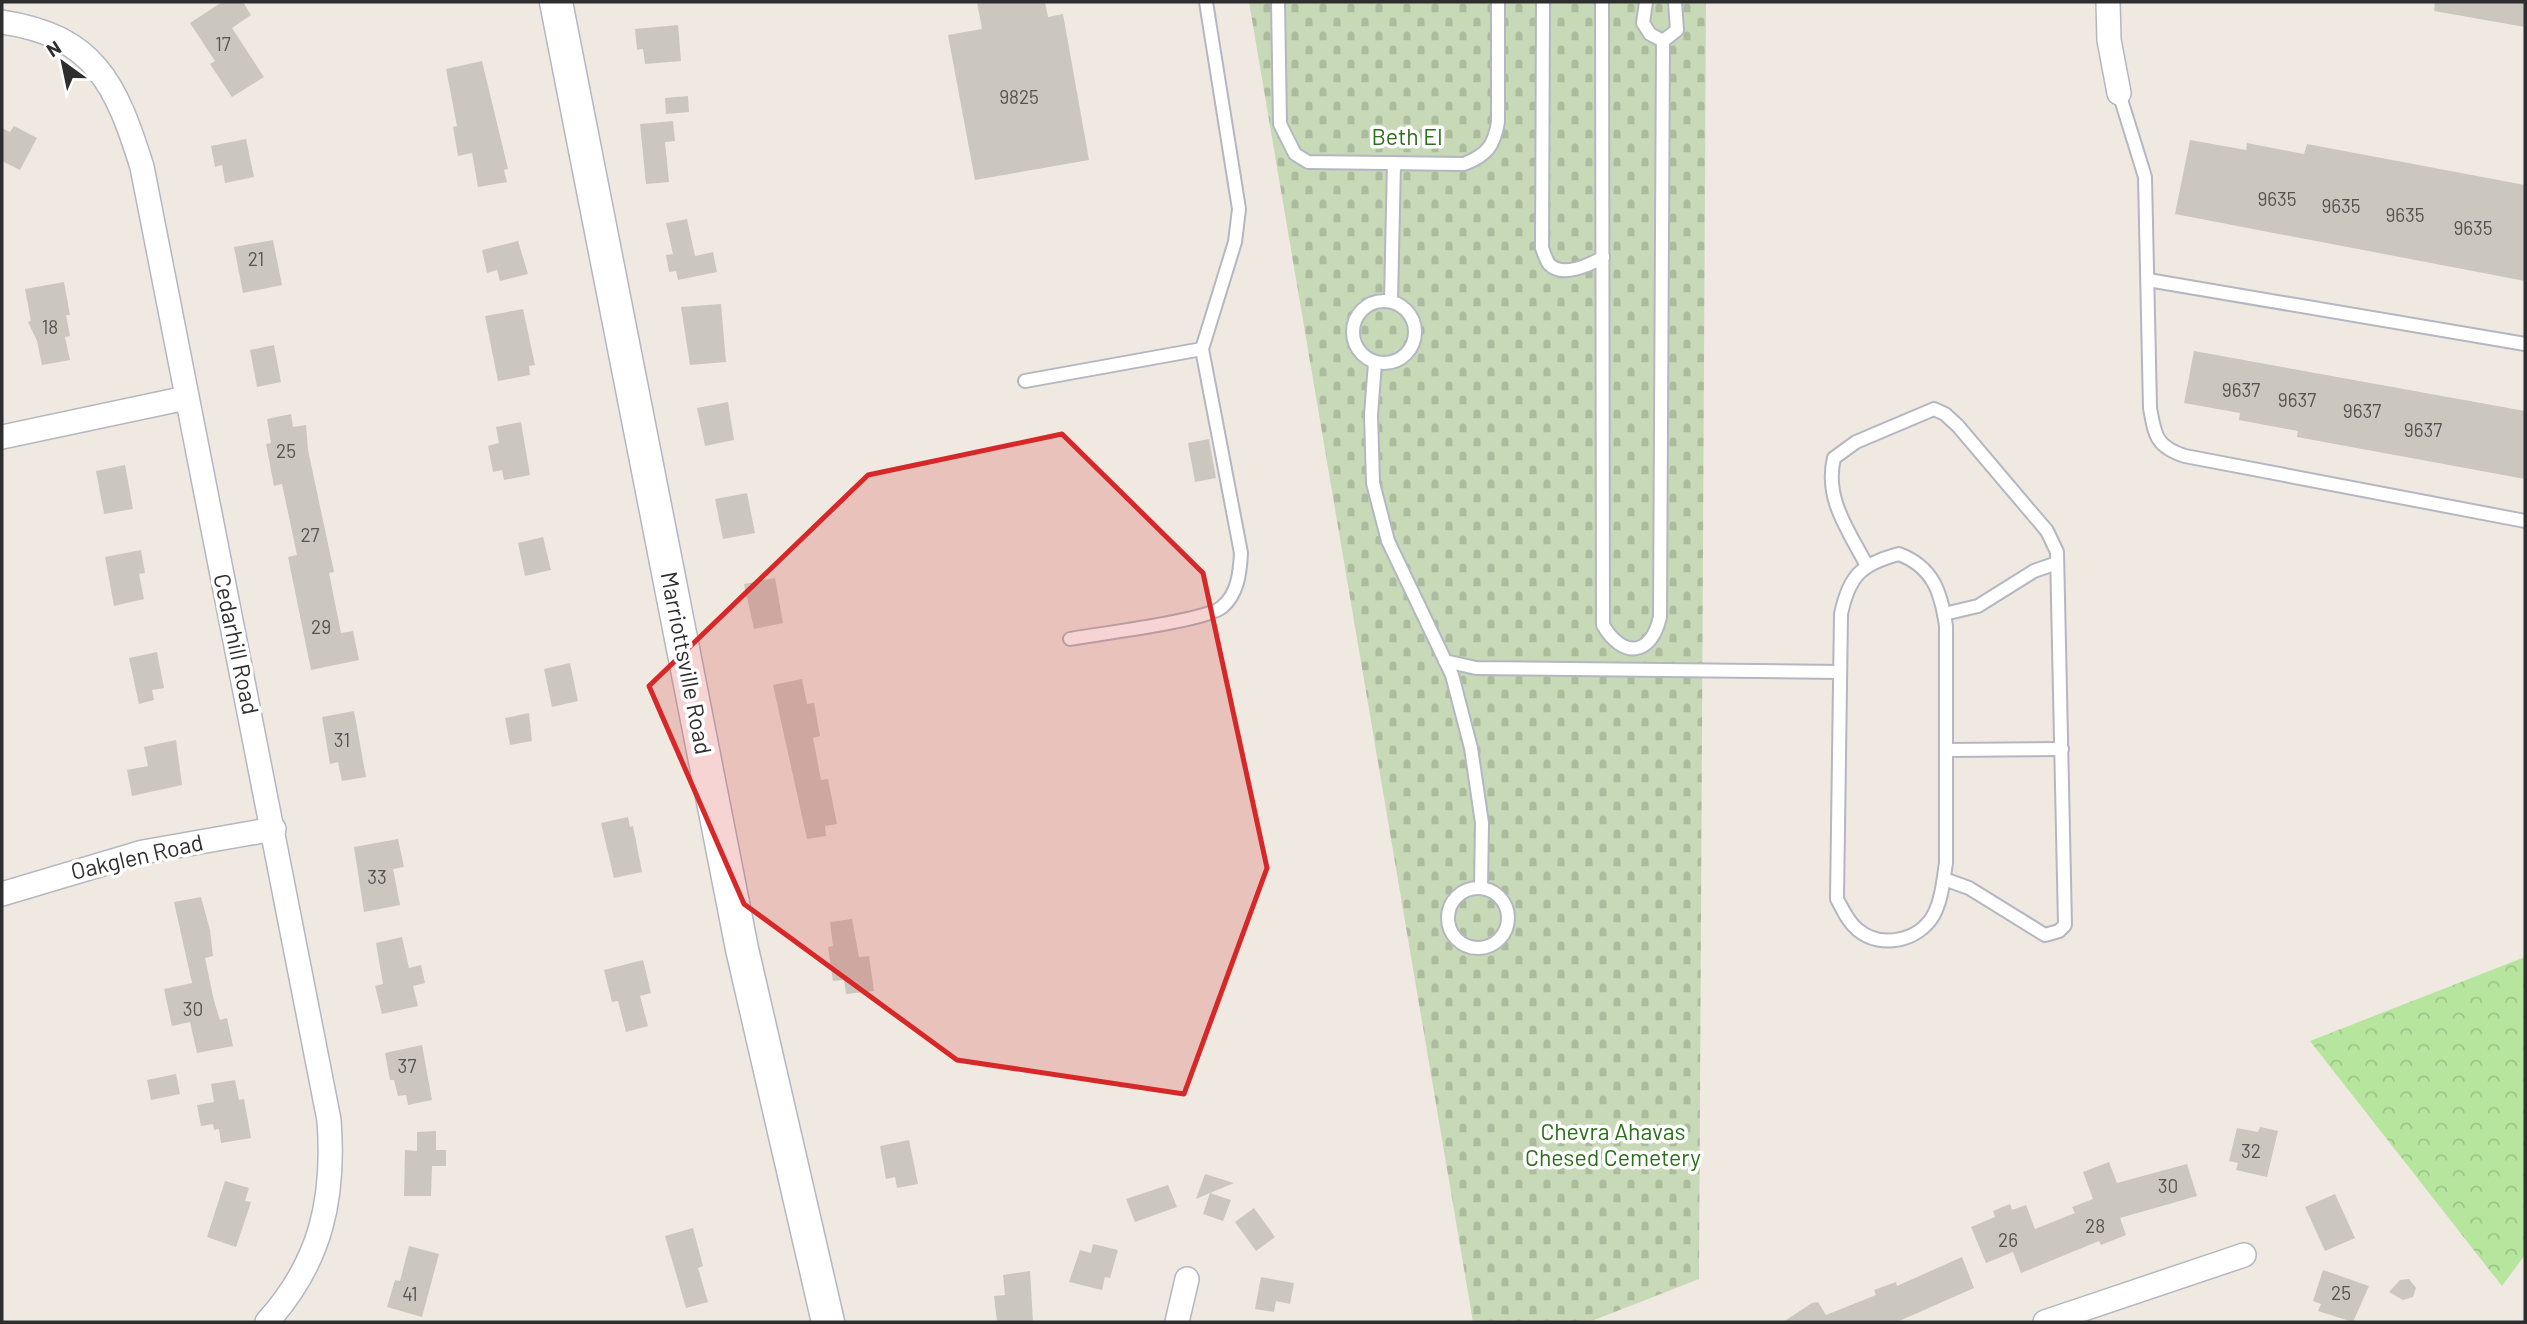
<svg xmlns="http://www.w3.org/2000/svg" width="2527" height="1324" viewBox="0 0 2527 1324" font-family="Barlow,sans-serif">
	<defs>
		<pattern id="forest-crowns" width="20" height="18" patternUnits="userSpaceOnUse" patternTransform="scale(1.75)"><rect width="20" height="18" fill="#b6e59e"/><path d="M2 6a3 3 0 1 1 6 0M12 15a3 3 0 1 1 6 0" fill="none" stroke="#9dc588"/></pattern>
		<pattern id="cemetery-stones" width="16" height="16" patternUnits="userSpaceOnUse" patternTransform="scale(1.75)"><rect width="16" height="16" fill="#c8d9b8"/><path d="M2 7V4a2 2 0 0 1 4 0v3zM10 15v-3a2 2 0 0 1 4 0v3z" fill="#acbb9e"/></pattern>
	</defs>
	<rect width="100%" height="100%" fill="#efe9e1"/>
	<polygon fill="url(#forest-crowns)" points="2525,957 2525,1255 2502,1286 2310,1041"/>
	<polygon fill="url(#cemetery-stones)" points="1249,2 1706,2 1699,1279 1589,1322 1473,1322"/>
	<g fill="#cbc7bf">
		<polygon points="222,2 243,2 251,15 232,28 264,77 232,97 210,64 215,61 190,23"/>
		<polygon points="977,2 1045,2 1048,17 1063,14 1089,160 975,180 948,35 982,29"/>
		<polygon points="2435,2 2525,2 2525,27 2434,11"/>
		<polygon points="678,25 681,61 645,64 643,49 637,50 635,29"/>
		<polygon points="482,61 508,169 504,170 507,182 478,187 472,153 458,156 453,127 457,126 446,69"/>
		<polygon points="688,96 689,112 666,114 665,98"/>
		<polygon points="673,121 675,141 665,142 669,182 646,184 640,124"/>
		<polygon points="14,126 37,138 20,170 2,161 2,128 10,132"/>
		<polygon points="246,139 254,177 225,183 222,165 215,167 211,146"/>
		<polygon points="2190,140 2246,150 2247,143 2304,154 2307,144 2525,185 2525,281 2175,214"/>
		<polygon points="687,219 695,256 713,252 717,272 678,280 676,271 669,272 666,255 673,254 666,223"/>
		<polygon points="273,240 282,285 243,293 234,247"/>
		<polygon points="518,241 528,274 500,281 497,270 487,273 482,250"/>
		<polygon points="64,282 70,315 66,315 70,336 65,337 70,360 42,365 37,341 28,322 31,321 25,289"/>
		<polygon points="721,304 726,362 690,365 681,307"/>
		<polygon points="523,309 535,365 529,366 530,375 498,381 485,316"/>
		<polygon points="274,345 281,382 257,387 250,350"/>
		<polygon points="2194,351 2525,411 2525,479 2297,437 2298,431 2239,420 2240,413 2184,403"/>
		<polygon points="728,402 734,440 705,446 697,408"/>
		<polygon points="291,414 293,427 306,425 308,450 334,572 329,573 341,633 353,631 359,660 311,670 288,557 297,555 282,484 274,486 266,444 271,443 267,419"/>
		<polygon points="521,422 530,475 504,480 502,470 493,472 488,446 499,443 496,427"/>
		<polygon points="1209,439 1216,478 1195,482 1188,443"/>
		<polygon points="125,465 133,509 104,514 96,471"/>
		<polygon points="747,493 755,533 723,539 715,499"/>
		<polygon points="543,537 551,570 525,576 518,543"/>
		<polygon points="141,550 145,573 139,574 144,599 114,606 105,557"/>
		<polygon points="775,578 783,623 754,629 744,584"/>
		<polygon points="157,652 164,688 152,690 154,700 139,704 129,658"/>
		<polygon points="570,663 578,701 552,707 544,669"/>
		<polygon points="802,679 807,704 814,703 820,736 813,738 821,780 828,779 837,824 825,826 826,836 807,839 773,685"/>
		<polygon points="354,711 366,777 342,781 338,762 330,764 322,717"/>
		<polygon points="529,713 532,741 510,745 505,718"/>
		<polygon points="176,740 182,785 132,796 127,770 148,766 144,747"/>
		<polygon points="628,817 630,827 633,826 642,872 614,878 601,823"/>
		<polygon points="398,839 404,867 393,869 400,905 364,912 354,847"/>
		<polygon points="201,897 210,930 213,956 205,958 214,1001 220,1020 227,1018 233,1046 197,1053 190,1022 172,1026 164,989 192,983 174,902"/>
		<polygon points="852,919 859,957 869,956 874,991 846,994 844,980 833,981 828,947 833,946 830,922"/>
		<polygon points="402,937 409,968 421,965 425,983 413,986 418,1006 382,1014 375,986 383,984 376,943"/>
		<polygon points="643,960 651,993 640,996 648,1026 626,1032 618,1001 612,1002 604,970"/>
		<polygon points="422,1045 432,1100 408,1105 406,1095 398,1096 394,1080 390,1080 385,1053"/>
		<polygon points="176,1074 180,1094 151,1100 147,1080"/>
		<polygon points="235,1080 239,1100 244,1099 251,1138 221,1143 219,1129 214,1130 213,1124 201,1126 197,1105 214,1102 211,1084"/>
		<polygon points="2260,1127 2278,1131 2267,1177 2236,1170 2238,1163 2229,1161 2237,1128 2258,1132"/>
		<polygon points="436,1131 436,1150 446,1150 446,1166 432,1166 431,1196 404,1196 405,1150 417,1151 417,1132"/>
		<polygon points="909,1140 918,1184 897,1188 895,1177 886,1179 880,1146"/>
		<polygon points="2109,1162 2117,1183 2187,1164 2197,1196 2120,1218 2126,1235 2101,1245 2099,1241 2021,1273 2013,1252 1986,1263 1971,1227 1995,1217 1993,1211 2010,1204 2012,1210 2026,1205 2035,1229 2075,1213 2072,1207 2093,1199 2083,1172"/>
		<polygon points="1205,1174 1234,1183 1210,1193 1231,1200 1223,1221 1203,1214 1210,1193 1196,1199"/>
		<polygon points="225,1181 249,1188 245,1201 251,1202 236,1247 207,1237"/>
		<polygon points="1168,1185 1177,1207 1135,1222 1126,1199"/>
		<polygon points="2335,1194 2355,1238 2325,1251 2305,1207"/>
		<polygon points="1254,1208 1275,1237 1256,1251 1235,1222"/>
		<polygon points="693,1228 703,1266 698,1268 708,1302 686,1308 665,1236"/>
		<polygon points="1093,1244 1118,1250 1110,1278 1105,1277 1102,1290 1069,1282 1080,1250 1091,1253"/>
		<polygon points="409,1246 439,1254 422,1317 387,1307 395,1280 400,1281"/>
		<polygon points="1962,1257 1974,1288 1897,1322 1783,1322 1812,1303 1818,1302 1826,1315 1876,1295 1874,1290 1896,1282 1897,1286"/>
		<polygon points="2323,1270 2369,1286 2353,1322 2318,1311 2321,1304 2313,1301"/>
		<polygon points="1030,1271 1033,1322 997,1322 994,1296 1005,1295 1003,1275"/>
		<polygon points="1261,1277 1294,1283 1290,1304 1276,1301 1274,1312 1255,1309"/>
		<polygon points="2409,1279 2416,1288 2413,1297 2403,1300 2389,1292 2400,1280"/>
	</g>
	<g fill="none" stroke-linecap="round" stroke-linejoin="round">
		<defs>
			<g id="lane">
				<path d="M1278,2L1280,124L1295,154L1308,162L1464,164C1487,155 1494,146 1498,122V2"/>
				<path d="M1543,2L1542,248C1544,253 1546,260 1549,264C1562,278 1590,265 1603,257"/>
				<path d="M1602,2L1603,625C1622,658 1651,657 1660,617L1663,41"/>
				<polyline points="1646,2 1643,23 1650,34 1663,41"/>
				<polyline points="1663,41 1677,30 1675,2"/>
				<path d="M2119,93L2145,177L2150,408C2155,437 2157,447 2185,456L2525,521"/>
				<polyline points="2148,280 2525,344"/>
				<circle cx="1384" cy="332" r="31"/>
				<polyline points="1391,301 1394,163"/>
				<polyline points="1375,363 1371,415 1373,483 1388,541 1452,675 1471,748 1482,823 1481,888"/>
				<polyline points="1025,381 1202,349"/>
				<path d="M1899,554C1933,567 1941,592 1946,626V863C1943,881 1942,900 1933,916C1918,941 1881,949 1858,930C1848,922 1843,910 1837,899L1841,614C1849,576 1861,564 1899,554Z"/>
				<path d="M1867,566C1849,531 1824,499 1834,458L1856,442L1934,409L1945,414L1958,426L2047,531L2057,552L2065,925L2059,931L2045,935L1969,888L1944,879"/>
				<polyline points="1944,614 1978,606 2034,571 2057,563"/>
				<path d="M1070,639C1097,634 1206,621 1222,607C1238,594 1240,572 1241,553L1202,349L1235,242L1239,209L1206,2"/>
				<polyline points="1445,661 1476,668 1840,672"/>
				<polyline points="1946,750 2062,749"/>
				<circle cx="1478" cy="918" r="30"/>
			</g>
			<g id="street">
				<polyline points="2108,2 2109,40 2119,93"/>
				<path d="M2,22C95,36 116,84 142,167L329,1120C335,1199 321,1262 267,1322"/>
				<polyline points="2,437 186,398"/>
				<polyline points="2,894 143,852 274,829"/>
				<polyline points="1177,1322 1187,1279"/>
				<polyline points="2045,1322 2244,1255"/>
			</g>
			<polyline id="secondary" points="556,2 742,949 828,1322"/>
		</defs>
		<use href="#lane" stroke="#b4b7c1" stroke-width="16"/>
		<use href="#street" stroke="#b4b7c1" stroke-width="26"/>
		<use href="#secondary" stroke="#b4b7c1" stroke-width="35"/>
		<use href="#lane" stroke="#fff" stroke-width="12"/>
		<use href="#street" stroke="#fff" stroke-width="23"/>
		<use href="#secondary" stroke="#fff" stroke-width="32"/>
	</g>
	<path fill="#d62828" fill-opacity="0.2" stroke="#d62828" stroke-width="5" stroke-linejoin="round" d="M1062,434L1203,573L1267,868L1184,1094L957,1060L744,904L649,686L868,475Z"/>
	<g text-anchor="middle" stroke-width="7" stroke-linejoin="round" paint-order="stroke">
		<g font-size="19" fill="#555452">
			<text x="223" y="51">17</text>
			<text x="1019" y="104">9825</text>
			<text x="2277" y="206">9635</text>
			<text x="2341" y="213">9635</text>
			<text x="2405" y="222">9635</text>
			<text x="2473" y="235">9635</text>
			<text x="256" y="266">21</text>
			<text x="50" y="334">18</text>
			<text x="2241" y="397">9637</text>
			<text x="2297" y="407">9637</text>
			<text x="2362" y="418">9637</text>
			<text x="2423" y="437">9637</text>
			<text x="286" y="458">25</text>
			<text x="310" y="542">27</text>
			<text x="321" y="634">29</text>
			<text x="342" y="747">31</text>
			<text x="377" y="884">33</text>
			<text x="193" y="1016">30</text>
			<text x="407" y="1073">37</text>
			<text x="2251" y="1158">32</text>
			<text x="2168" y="1193">30</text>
			<text x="2095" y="1233">28</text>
			<text x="2008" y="1247">26</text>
			<text x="2341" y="1300">25</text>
			<text x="410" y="1301">41</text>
		</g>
		<g font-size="23" fill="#2c6e1b" stroke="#fff">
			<text x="1407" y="145">Beth El</text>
			<text x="1613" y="1140">Chevra Ahavas<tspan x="1613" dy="26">Chesed Cemetery</tspan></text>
		</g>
		<g font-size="23" fill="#2e2e2e" stroke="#fff">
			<text transform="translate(236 644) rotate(78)" y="8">Cedarhill Road</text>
			<text transform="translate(686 663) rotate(79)" y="8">Marriottsville Road</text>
			<text transform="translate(137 857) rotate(-13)" y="8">Oakglen Road</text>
		</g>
	</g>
	<rect width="2527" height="1324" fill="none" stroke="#2e2e2e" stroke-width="7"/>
	<g transform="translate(63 63) rotate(327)" stroke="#ffffff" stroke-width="5" paint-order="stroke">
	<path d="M0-5L12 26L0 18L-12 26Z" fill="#2e2e2e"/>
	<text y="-10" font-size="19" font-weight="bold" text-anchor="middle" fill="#2e2e2e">N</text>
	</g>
</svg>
